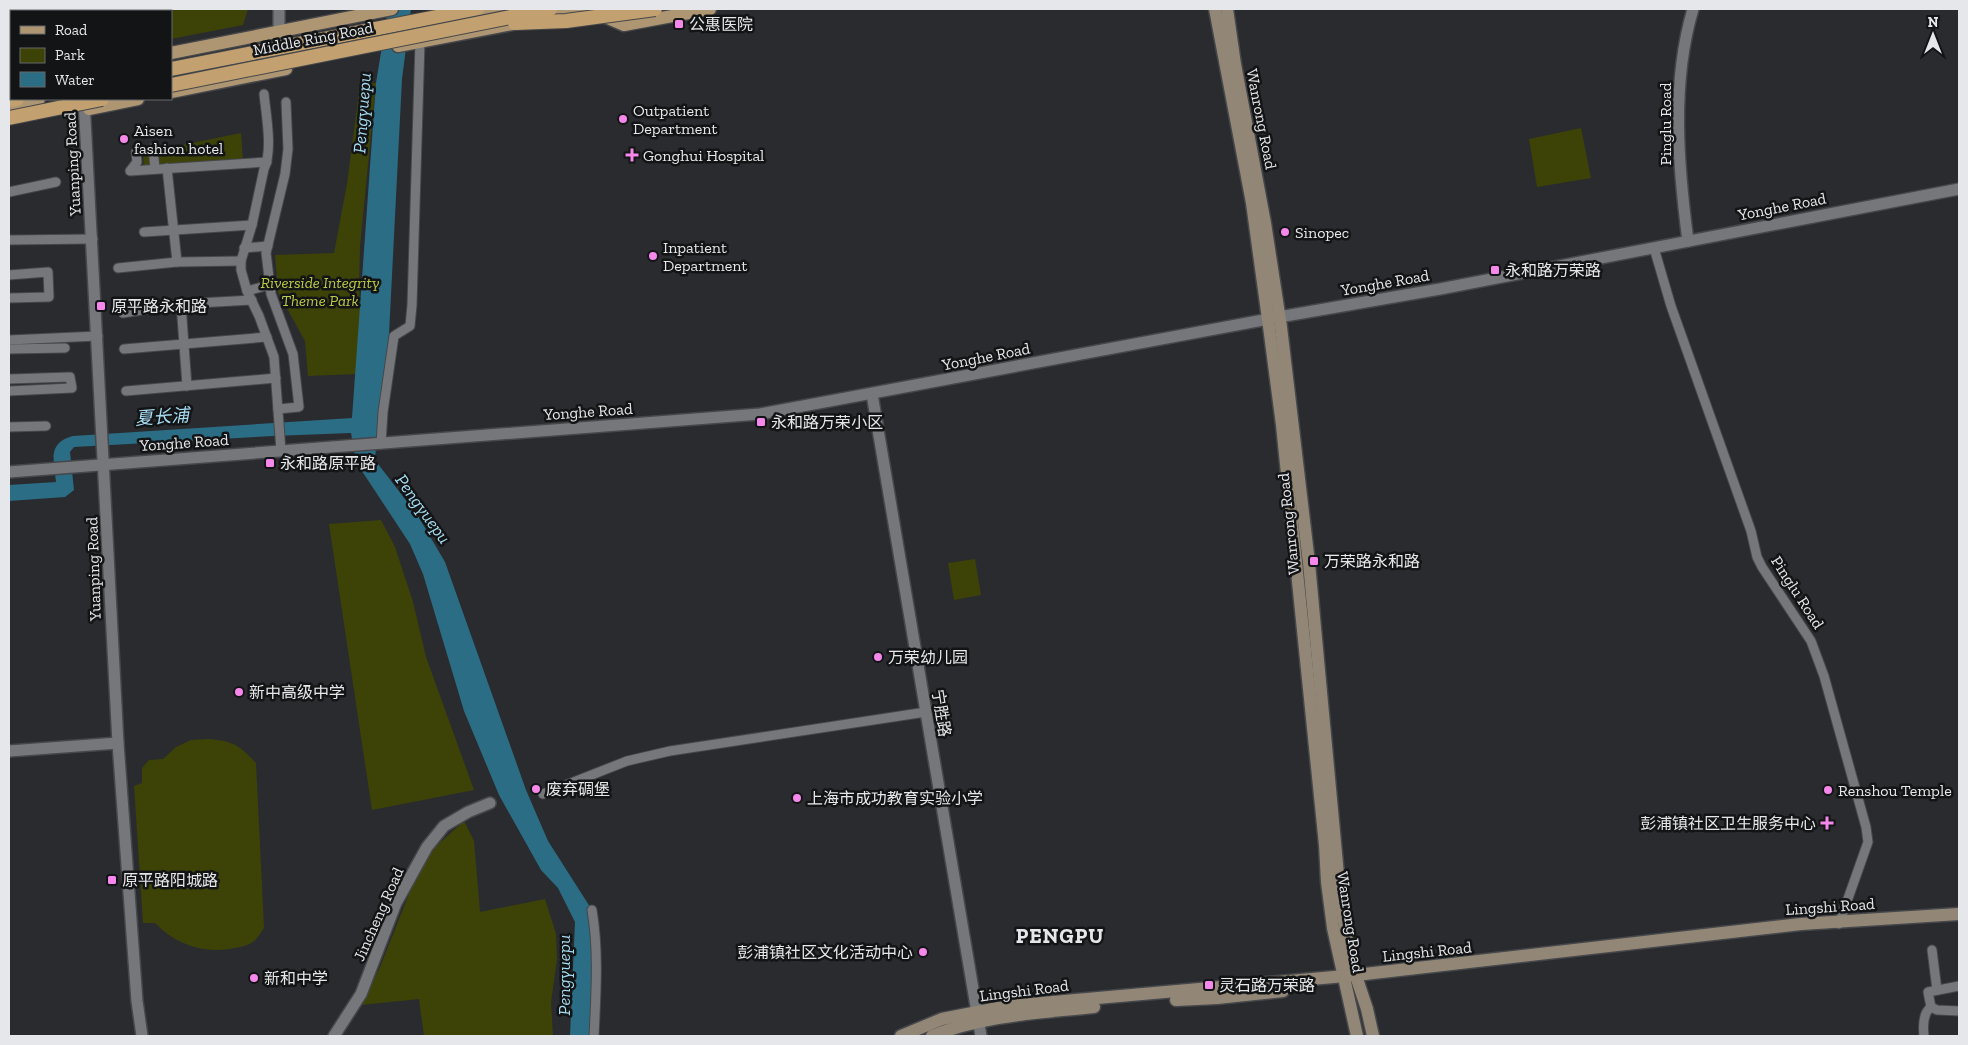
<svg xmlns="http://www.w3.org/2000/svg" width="1968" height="1045" viewBox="0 0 1968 1045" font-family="'Zilla Slab','Noto Sans SC',serif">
	<rect width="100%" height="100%" fill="#2a2b2f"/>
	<g fill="#3d4307">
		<polygon points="88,9 248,9 243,25 171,39 171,11 88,11"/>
		<polygon points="376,83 360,246 359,288 362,325 357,374 308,376 305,341 278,292 275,255 334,253 347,184 360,84"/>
		<polygon points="1581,128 1591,178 1537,187 1529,139"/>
		<polygon points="241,133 243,161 144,167 143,153"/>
		<polygon points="381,520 395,547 413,602 426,657 474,790 372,810 329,524"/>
		<polygon points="975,559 981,595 954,600 948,563"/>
		<path d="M209,739C233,741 239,745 256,763L264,928C261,932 258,938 254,941C248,946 237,948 229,949C201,953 175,944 155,923H143L134,786L142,783V768L149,760L163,759L176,747L191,740Z"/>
		<polygon points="464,821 474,841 480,912 545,899 556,934 557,959 551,1002 553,1036 424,1036 419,999 361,1005 380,967 413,884 434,848"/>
	</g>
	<path fill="#2b6d85" d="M388,9H411L402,79L389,334L377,433L375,460L418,516L445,562L526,790L548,841L592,910L591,1036H570L575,922L558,888L541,870L499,795L464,711L423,574L410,544L356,462L351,433L273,436L74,447L70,452L74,490L65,497L9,501V485L56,482C54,460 47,443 73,436L352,418L376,83Z"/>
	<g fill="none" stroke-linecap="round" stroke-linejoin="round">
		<defs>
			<g id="minor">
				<path d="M264,94C266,114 273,151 264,169L252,225L241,261V270L247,291L259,316L274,357L281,451"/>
				<polyline points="153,148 155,169"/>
				<polyline points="136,152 137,162 130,171 267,162"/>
				<polyline points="167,168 177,262"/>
				<polyline points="9,192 56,182"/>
				<polyline points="144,232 252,225"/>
				<polyline points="9,240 93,239"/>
				<polyline points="244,248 268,246"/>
				<polyline points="1654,248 1671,306 1751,531 1757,557 1762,567 1811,641 1824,676 1866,827 1868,842 1839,924"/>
				<polyline points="118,268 177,262 241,261"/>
				<polyline points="9,275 48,272 49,297 9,298"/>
				<polyline points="247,291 269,285"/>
				<polyline points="181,304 187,386"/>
				<polyline points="123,313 181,304 252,300"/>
				<polyline points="9,340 98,336"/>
				<polyline points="9,349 65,348"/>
				<polyline points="124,349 267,337"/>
				<polyline points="9,379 70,377 72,388 9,391"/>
				<polyline points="126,391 276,378"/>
				<polyline points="278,409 299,407 293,354 271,294 266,253 285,174 288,149 286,102"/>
				<polyline points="9,427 46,426"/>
				<polyline points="381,444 383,412 394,336 410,326 412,305 420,42"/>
				<polyline points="543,794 627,761 670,751 926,712"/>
				<path d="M592,910C599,951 596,994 594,1036"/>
				<polyline points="1932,950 1937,990"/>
				<polyline points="1959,986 1928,992 1931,1007 1937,1010 1959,1011"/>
				<path d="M1924,1036C1923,1027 1923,1013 1931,1007"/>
			</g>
			<g id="tertiary">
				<polyline points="78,9 78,11"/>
				<polyline points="279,32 279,9"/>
				<polyline points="84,100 118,743 137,1001 142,1036"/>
				<path d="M1688,241C1678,165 1671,83 1693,9"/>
				<polyline points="872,394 981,1036"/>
				<polyline points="9,472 760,414 1279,317 1440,289 1959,189"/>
				<polyline points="9,751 118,743"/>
				<polyline points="334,1036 361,994 396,903 427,847 444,826 468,812 490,803"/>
			</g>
			<g id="secondary">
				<polyline points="1215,9 1252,203 1268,319 1282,425 1325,845 1327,882 1333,928 1357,1036"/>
				<polyline points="1227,9 1235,64 1265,223 1281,327 1309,563 1340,896 1350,958 1367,1009 1373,1036"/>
				<polyline points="1176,1000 1217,998 1283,991"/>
				<polyline points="901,1036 942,1019 1008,1006 1356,975 1801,924 1959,914"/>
				<path d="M932,1036C984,1015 1039,1013 1094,1007"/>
			</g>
			<g id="primary">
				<polyline points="601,15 624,25 710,9"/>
				<polyline points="466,16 501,9"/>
				<polyline points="550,17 595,9"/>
				<polyline points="398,46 523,22"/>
				<polyline points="171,53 392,9"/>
				<polyline points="9,86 11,86"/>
				<polyline points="171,92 286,69"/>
				<polyline points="9,105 39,99"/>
				<polyline points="89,109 138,99"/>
			</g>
			<g id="trunk">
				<polyline points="171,69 477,9"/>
				<polyline points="9,100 17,99"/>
			</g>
		</defs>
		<use href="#minor" stroke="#46474a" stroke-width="11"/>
		<use href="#tertiary" stroke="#46474a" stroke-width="14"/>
		<use href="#secondary" stroke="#46474a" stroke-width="15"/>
		<use href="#primary" stroke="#46474a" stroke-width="15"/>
		<use href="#trunk" stroke="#46474a" stroke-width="16"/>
		<use href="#minor" stroke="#75777b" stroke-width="9"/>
		<use href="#tertiary" stroke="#75777b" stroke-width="11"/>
		<use href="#secondary" stroke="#928776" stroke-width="12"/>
		<use href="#primary" stroke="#af9672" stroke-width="12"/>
		<use href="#trunk" stroke="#c2a06f" stroke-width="14"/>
		<defs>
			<g id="trunk-bridge">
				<polyline points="515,23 566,21 655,9"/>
				<polyline points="171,85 550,9"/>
				<polyline points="9,118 102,99"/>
			</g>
		</defs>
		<use href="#trunk-bridge" stroke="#46474a" stroke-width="16" stroke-linecap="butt"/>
		<use href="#trunk-bridge" stroke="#c2a06f" stroke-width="14"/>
	</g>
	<g fill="#f788eb" stroke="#131415" stroke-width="2">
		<rect x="674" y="19" width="10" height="10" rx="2.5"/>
		<circle cx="623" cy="119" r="5"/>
		<circle cx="124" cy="139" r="5"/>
		<path d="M629.5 147.5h5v5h5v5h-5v5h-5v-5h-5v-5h5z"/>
		<circle cx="1285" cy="232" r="5"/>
		<circle cx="653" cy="256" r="5"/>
		<rect x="1490" y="265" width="10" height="10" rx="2.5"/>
		<rect x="96" y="301" width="10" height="10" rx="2.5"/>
		<rect x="756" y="417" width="10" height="10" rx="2.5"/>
		<rect x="265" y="458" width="10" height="10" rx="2.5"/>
		<rect x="1309" y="556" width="10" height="10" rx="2.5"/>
		<circle cx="878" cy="657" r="5"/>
		<circle cx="239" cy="692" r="5"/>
		<circle cx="536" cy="789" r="5"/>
		<circle cx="1828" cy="790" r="5"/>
		<circle cx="797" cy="798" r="5"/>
		<path d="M1824.5 815.5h5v5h5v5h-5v5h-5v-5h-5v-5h5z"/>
		<rect x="107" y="875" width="10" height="10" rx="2.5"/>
		<circle cx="923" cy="952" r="5"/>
		<circle cx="254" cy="978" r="5"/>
		<rect x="1204" y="980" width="10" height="10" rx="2.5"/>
	</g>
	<g text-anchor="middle" stroke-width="5" stroke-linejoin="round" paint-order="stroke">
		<g font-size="16" fill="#e6e7ea" stroke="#131415" text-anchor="start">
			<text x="689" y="30">公惠医院</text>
			<text x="633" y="116">Outpatient<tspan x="633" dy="18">Department</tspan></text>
			<text x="134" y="136">Aisen<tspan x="134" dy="18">fashion hotel</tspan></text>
			<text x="643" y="161">Gonghui Hospital</text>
			<text x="1295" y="238">Sinopec</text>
			<text x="663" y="253">Inpatient<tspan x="663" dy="18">Department</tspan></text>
			<text x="1505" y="276">永和路万荣路</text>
			<text x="111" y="312">原平路永和路</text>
			<text x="771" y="428">永和路万荣小区</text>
			<text x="280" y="469">永和路原平路</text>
			<text x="1324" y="567">万荣路永和路</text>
			<text x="888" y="663">万荣幼儿园</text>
			<text x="249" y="698">新中高级中学</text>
			<text x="546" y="795">废弃碉堡</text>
			<text x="1838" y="796">Renshou Temple</text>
			<text x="807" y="804">上海市成功教育实验小学</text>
			<text x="1816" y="829" text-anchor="end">彭浦镇社区卫生服务中心</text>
			<text x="122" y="886">原平路阳城路</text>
			<text x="913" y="958" text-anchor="end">彭浦镇社区文化活动中心</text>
			<text x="264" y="984">新和中学</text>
			<text x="1219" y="991">灵石路万荣路</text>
		</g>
		<g font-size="16" fill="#e6e7ea" stroke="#131415">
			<text transform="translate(313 38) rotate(-11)" y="6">Middle Ring Road</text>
			<text transform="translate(1262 119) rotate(79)" y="6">Wanrong Road</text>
			<text transform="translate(1665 124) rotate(-90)" y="6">Pinglu Road</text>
			<text transform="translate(72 164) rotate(-93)" y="6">Yuanping Road</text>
			<text transform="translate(1782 206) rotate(-11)" y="6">Yonghe Road</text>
			<text transform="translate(1385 282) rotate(-10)" y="6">Yonghe Road</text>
			<text transform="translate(986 356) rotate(-11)" y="6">Yonghe Road</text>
			<text transform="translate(588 411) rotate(-4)" y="6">Yonghe Road</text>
			<text transform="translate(184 442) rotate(-4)" y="6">Yonghe Road</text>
			<text transform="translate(1288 524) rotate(-96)" y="6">Wanrong Road</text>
			<text transform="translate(93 569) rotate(-92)" y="6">Yuanping Road</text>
			<text transform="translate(1798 592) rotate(57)" y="6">Pinglu Road</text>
			<text transform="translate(942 713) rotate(81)" y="6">宁胜路</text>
			<text transform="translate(1830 906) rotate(-4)" y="6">Lingshi Road</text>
			<text transform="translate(378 914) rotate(-66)" y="6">Jincheng Road</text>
			<text transform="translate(1351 922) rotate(81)" y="6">Wanrong Road</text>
			<text transform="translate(1427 951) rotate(-6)" y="6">Lingshi Road</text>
			<text transform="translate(1024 990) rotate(-7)" y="6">Lingshi Road</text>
		</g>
		<g font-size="16" font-style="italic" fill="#bdcb43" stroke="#131415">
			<text x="320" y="288">Riverside Integrity<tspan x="320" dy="18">Theme Park</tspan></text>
		</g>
		<g font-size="18" font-style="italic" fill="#a6dbf1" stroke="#131415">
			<text transform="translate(362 113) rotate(-86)" y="6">Pengyuepu</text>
			<text transform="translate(162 417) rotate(-4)" y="6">夏长浦</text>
			<text transform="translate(423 509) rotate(54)" y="6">Pengyuepu</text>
			<text transform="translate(564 975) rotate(-90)" y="6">Pengyuepu</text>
		</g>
		<g font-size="21" font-weight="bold" letter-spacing="1" fill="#e6e7ea" stroke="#131415">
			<text x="1060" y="943">PENGPU</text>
		</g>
	</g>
	<rect width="1968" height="1045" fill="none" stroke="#e6e7ea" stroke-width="20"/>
	<rect x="10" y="10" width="162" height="90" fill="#131415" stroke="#67686a"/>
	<rect x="20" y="26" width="25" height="8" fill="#af9672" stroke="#67686a"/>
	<text x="55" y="35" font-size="15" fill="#e6e7ea">Road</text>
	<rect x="20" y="48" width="25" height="15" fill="#3d4307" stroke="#67686a"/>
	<text x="55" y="60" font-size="15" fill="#e6e7ea">Park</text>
	<rect x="20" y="72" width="25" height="15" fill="#2b6d85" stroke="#67686a"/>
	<text x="55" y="85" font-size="15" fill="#e6e7ea">Water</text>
	<g transform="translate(1933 35)" stroke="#131415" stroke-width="4" paint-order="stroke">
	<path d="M0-4L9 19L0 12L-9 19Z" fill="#e6e7ea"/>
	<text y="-8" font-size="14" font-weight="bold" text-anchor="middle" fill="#e6e7ea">N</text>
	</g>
</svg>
